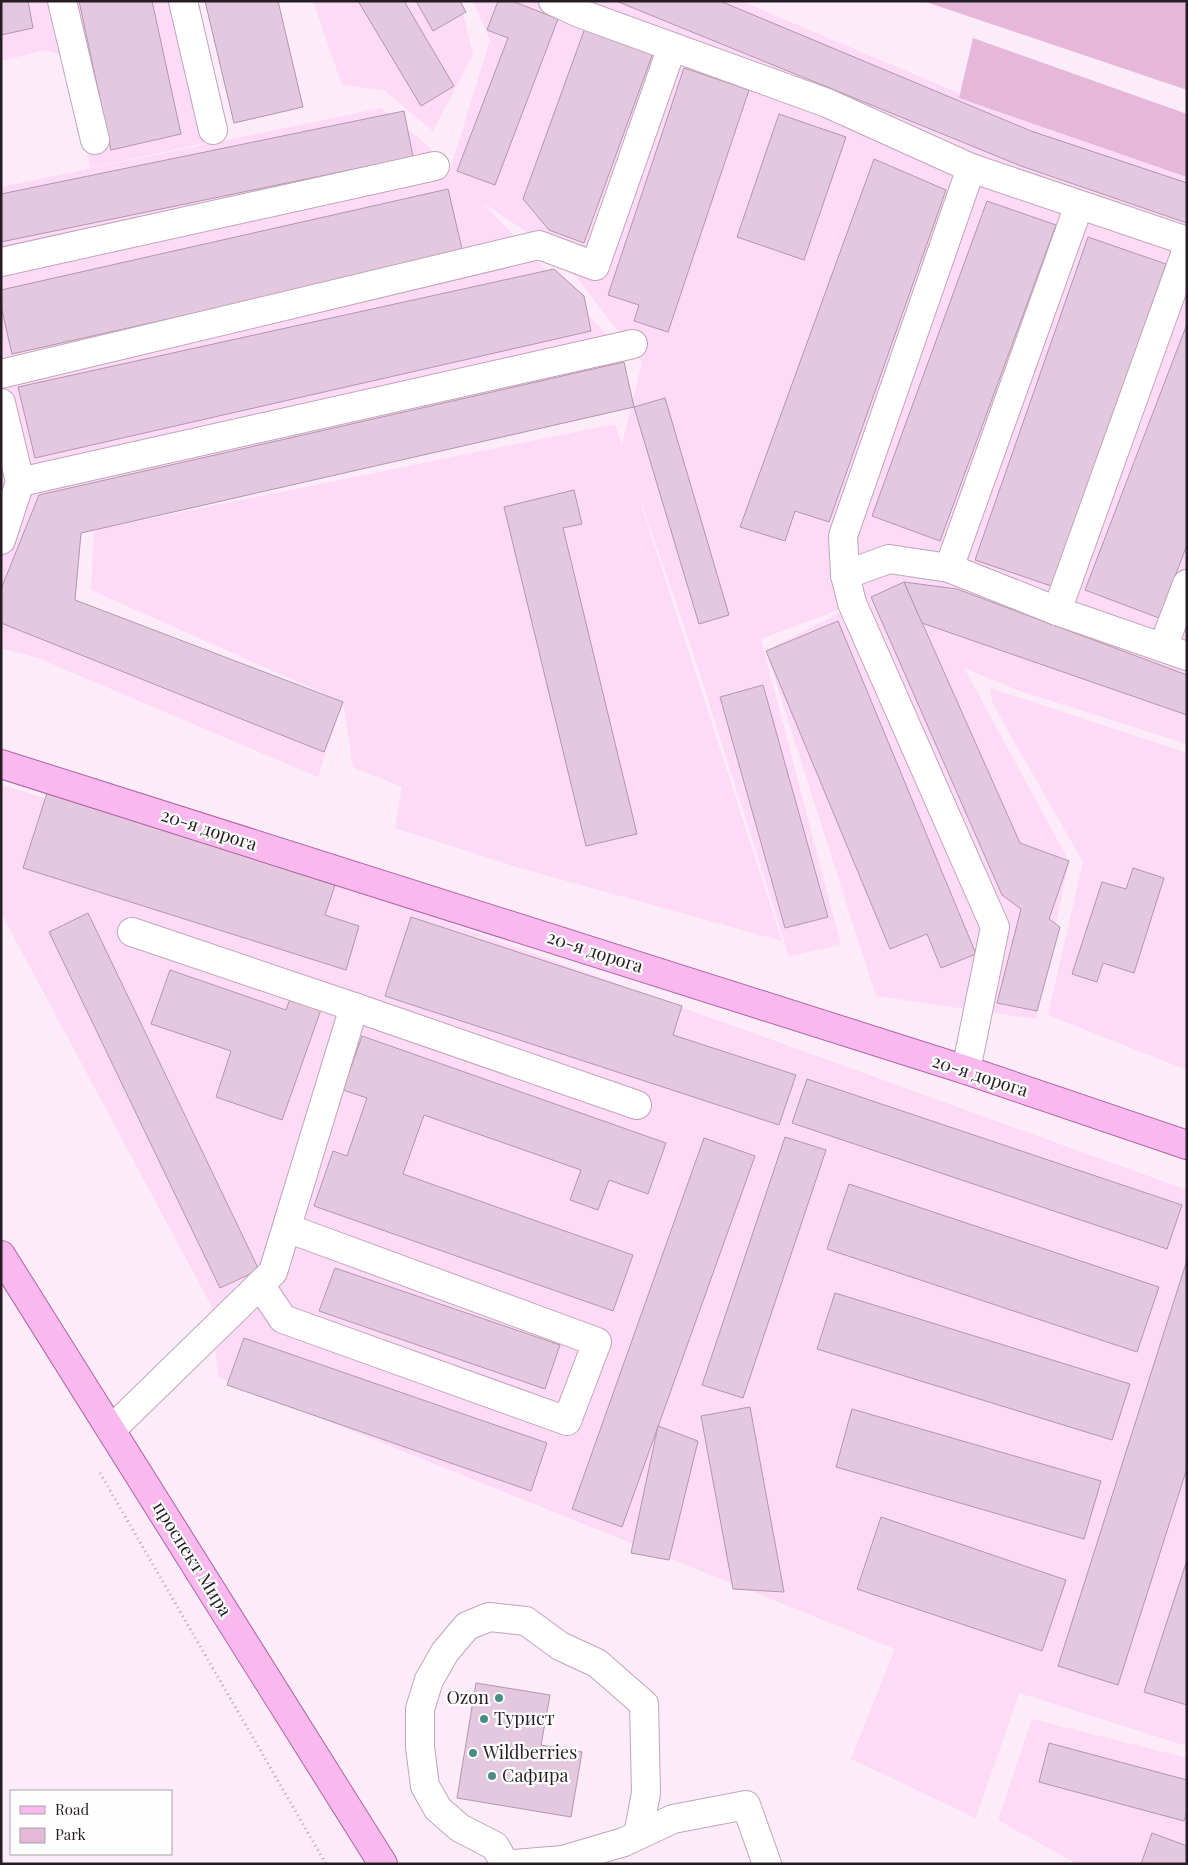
<svg xmlns="http://www.w3.org/2000/svg" width="1188" height="1865" viewBox="0 0 1188 1865" font-family="'Playfair Display',serif">
	<rect width="100%" height="100%" fill="#fcebf9"/>
	<g fill="#fddaf6">
		<polygon points="1,1 180,1 209,142 90,168 68,57 45,50 1,61"/>
		<polygon points="313,1 460,1 473,54 433,131 384,90 342,85"/>
		<polygon points="473,1 741,1 1015,117 1187,175 1187,744 1020,691 964,668 1069,861 1036,1019 876,996 766,651 864,600 761,639 841,945 789,956 693,652 629,467 782,941 520,868 395,828 402,787 353,767 343,702 91,590 94,530 615,424 622,445 642,362 556,251 482,202 606,334 622,403 77,525 60,593 337,718 318,777 38,658 1,648 1,187 381,108 425,143 450,170 490,40"/>
		<polygon points="990,688 1187,753 1187,1070 1048,1015 1083,862 993,704"/>
		<polygon points="1,785 371,895 1187,1190 1187,1746 1019,1693 976,1818 851,1759 895,1649 218,1377 212,1307 1,913"/>
		<polygon points="1032,1719 1187,1758 1187,1864 1077,1864 998,1820"/>
	</g>
	<g fill="#e4b7db">
		<polygon points="923,1 1187,1 1187,90"/>
		<polygon points="973,38 1187,114 1187,177 959,98"/>
	</g>
	<g fill="#e4c8df" stroke="#b196ac">
		<polygon points="1,1 28,1 33,28 1,35"/>
		<polygon points="79,1 152,1 181,134 111,150"/>
		<polygon points="205,1 278,1 303,107 234,123"/>
		<polygon points="358,1 404,1 454,86 421,106"/>
		<polygon points="416,1 460,1 466,12 433,31"/>
		<polygon points="498,1 512,1 558,19 495,185 457,171 508,38 487,30"/>
		<polygon points="616,1 720,1 1031,131 1187,183 1187,223 1021,166"/>
		<polygon points="585,28 653,53 584,243 549,230 523,199"/>
		<polygon points="684,68 749,90 668,332 634,321 639,305 608,295"/>
		<polygon points="404,111 413,157 1,242 1,194"/>
		<polygon points="779,114 846,137 804,260 737,237"/>
		<polygon points="874,159 946,190 829,522 795,511 785,541 740,527"/>
		<polygon points="448,189 463,253 12,354 1,306 1,290"/>
		<polygon points="987,201 1056,225 940,541 872,516"/>
		<polygon points="1088,237 1166,264 1054,587 975,560"/>
		<polygon points="554,269 584,296 591,331 35,458 18,387"/>
		<polygon points="1187,324 1187,545 1159,618 1085,590"/>
		<polygon points="624,362 634,407 81,533 75,600 343,702 324,752 1,623 1,589 39,495"/>
		<polygon points="665,398 729,615 699,624 634,407"/>
		<polygon points="574,490 582,524 563,528 637,834 586,846 504,507"/>
		<polygon points="904,582 1020,843 1069,861 1049,919 1060,927 1037,1011 997,1003 1021,909 1002,895 871,597"/>
		<polygon points="904,582 957,589 1187,675 1187,715 922,623"/>
		<polygon points="838,621 976,954 941,968 927,934 890,949 766,651"/>
		<polygon points="763,685 828,917 785,928 720,697"/>
		<polygon points="47,793 335,885 325,915 359,926 346,970 23,868"/>
		<polygon points="1133,868 1164,878 1134,973 1103,963 1097,982 1072,974 1102,882 1126,889"/>
		<polygon points="88,913 259,1270 220,1288 49,932"/>
		<polygon points="411,917 682,1006 673,1035 796,1075 779,1125 385,996"/>
		<polygon points="170,970 286,1010 292,993 323,1004 282,1120 216,1097 231,1051 151,1024"/>
		<polygon points="362,1036 666,1143 648,1194 609,1180 598,1210 570,1200 581,1170 424,1115 403,1174 633,1255 613,1311 314,1206 333,1151 347,1156 367,1098 343,1090"/>
		<polygon points="807,1079 1182,1205 1167,1249 792,1123"/>
		<polygon points="785,1137 826,1150 743,1398 702,1385"/>
		<polygon points="704,1138 755,1156 622,1527 572,1509"/>
		<polygon points="849,1184 1159,1287 1137,1352 827,1249"/>
		<polygon points="1187,1260 1187,1468 1118,1685 1058,1666"/>
		<polygon points="335,1268 560,1345 545,1389 319,1311"/>
		<polygon points="835,1293 1130,1384 1112,1440 817,1349"/>
		<polygon points="244,1338 547,1443 531,1491 227,1385"/>
		<polygon points="750,1407 784,1592 733,1589 701,1416"/>
		<polygon points="852,1409 1101,1481 1084,1539 836,1467"/>
		<polygon points="658,1426 698,1441 669,1560 631,1553"/>
		<polygon points="881,1517 1066,1580 1042,1651 857,1589"/>
		<polygon points="1187,1560 1187,1705 1144,1692"/>
		<polygon points="476,1683 550,1695 541,1745 582,1752 571,1817 457,1798"/>
		<polygon points="1049,1743 1187,1780 1187,1811 1184,1821 1039,1782"/>
		<polygon points="1152,1833 1187,1846 1187,1864 1141,1864"/>
	</g>
	<g fill="none" stroke-linecap="round" stroke-linejoin="round">
		<defs>
			<g id="minor">
				<polyline points="62,1 95,140"/>
				<polyline points="183,1 213,130"/>
				<polyline points="553,1 579,13 827,103 971,168 1187,241"/>
				<polyline points="971,168 843,536 845,575 889,559 949,568 1057,611 1187,656"/>
				<polyline points="1,262 435,166"/>
				<polyline points="1,374 539,245 595,266 672,47"/>
				<polyline points="1,403 20,482 1,540"/>
				<polyline points="20,482 633,344"/>
				<polyline points="949,568 1079,205"/>
				<polyline points="845,575 852,603 995,927 966,1070"/>
				<polyline points="1057,611 1187,249"/>
				<polyline points="1163,647 1187,584"/>
				<polyline points="132,932 354,1007"/>
				<polyline points="260,1285 283,1319 567,1421 597,1342 287,1228"/>
				<polyline points="111,1430 273,1272 354,1007 637,1105"/>
				<polyline points="505,1864 495,1846 460,1828 438,1809 425,1786 420,1747 420,1709 429,1680 445,1652 467,1626 489,1617 526,1621 560,1646 597,1663 644,1704 646,1793 638,1835"/>
				<polyline points="514,1864 563,1860 624,1842 673,1819 746,1805 767,1864"/>
			</g>
			<g id="major">
				<polyline points="1,764 966,1070 1187,1145"/>
				<polyline points="1,1255 383,1864"/>
			</g>
		</defs>
		<use href="#minor" stroke="#c0a5ba" stroke-width="30"/>
		<use href="#major" stroke="#ad64a1" stroke-width="30"/>
		<polyline stroke="#b2a4af" stroke-width="3" stroke-dasharray="1 4" stroke-linecap="butt" points="100,1473 326,1864"/>
		<use href="#minor" stroke="#fff" stroke-width="28"/>
		<use href="#major" stroke="#f9b9ef" stroke-width="28"/>
	</g>
	<g fill="#488d83" stroke="#fefefe" stroke-width="2">
		<circle cx="499" cy="1698" r="5"/>
		<circle cx="484" cy="1719" r="5"/>
		<circle cx="473" cy="1753" r="5"/>
		<circle cx="492" cy="1776" r="5"/>
	</g>
	<g text-anchor="middle" stroke-width="4.5" stroke-linejoin="round" paint-order="stroke">
		<g font-size="18" fill="#261c24" stroke="#fefefe">
			<text transform="translate(209 830) rotate(18)" y="6">20-я дорога</text>
			<text transform="translate(595 952) rotate(18)" y="6">20-я дорога</text>
			<text transform="translate(980 1076) rotate(18)" y="6">20-я дорога</text>
			<text transform="translate(192 1559) rotate(58)" y="6">проспект Мира</text>
		</g>
		<g font-size="18" fill="#261c24" stroke="#fefefe" text-anchor="start">
			<text x="489" y="1704" text-anchor="end">Ozon</text>
			<text x="494" y="1725">Турист</text>
			<text x="483" y="1759">Wildberries</text>
			<text x="502" y="1782">Сафира</text>
		</g>
	</g>
	<rect width="1188" height="1865" fill="none" stroke="#261c24" stroke-width="5"/>
	<rect x="10" y="1790" width="162" height="65" fill="#fefefe" stroke="#a8a4a7"/>
	<rect x="20" y="1806" width="25" height="8" fill="#f9b9ef" stroke="#a8a4a7"/>
	<text x="55" y="1815" font-size="15" fill="#261c24">Road</text>
	<rect x="20" y="1828" width="25" height="15" fill="#e4b7db" stroke="#a8a4a7"/>
	<text x="55" y="1840" font-size="15" fill="#261c24">Park</text>
</svg>
